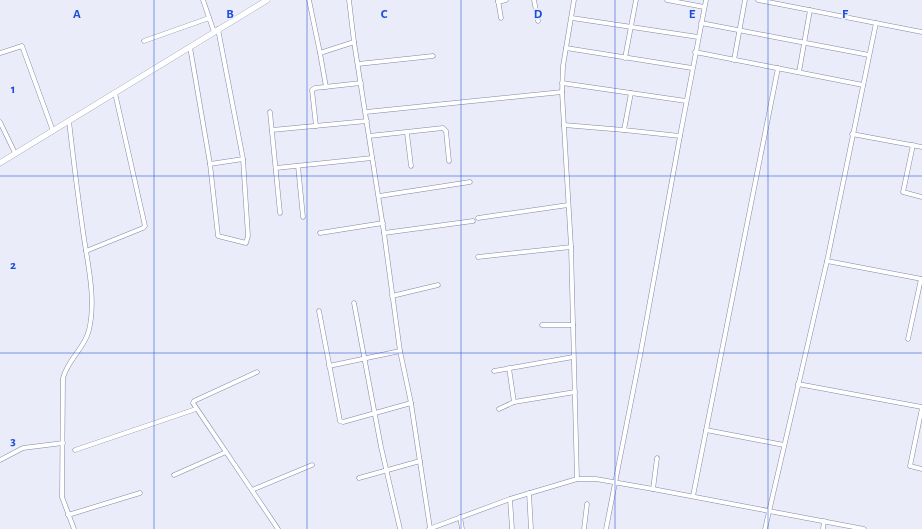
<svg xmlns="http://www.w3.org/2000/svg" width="922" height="529" viewBox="0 0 922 529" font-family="'Alegreya Sans',sans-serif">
	<rect width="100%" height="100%" fill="#eaecfa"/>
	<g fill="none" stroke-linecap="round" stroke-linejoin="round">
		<defs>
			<g id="street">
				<polyline points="203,0 214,32"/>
				<polyline points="309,0 320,53"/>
				<polyline points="349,0 354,42 384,233 400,351 411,403 430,528"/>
				<polyline points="498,0 501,18"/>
				<polyline points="534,0 538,21"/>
				<polyline points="574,0 563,66 562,92 571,247 577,479"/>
				<polyline points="667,0 704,7"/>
				<polyline points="758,0 922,32"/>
				<polyline points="498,2 506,0"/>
				<polyline points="572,18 698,37"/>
				<polyline points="701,23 869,55"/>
				<polyline points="144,41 209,18"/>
				<polyline points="190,47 210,164 218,236 246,243 248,236 243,159 218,29"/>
				<polyline points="566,48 692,68"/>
				<polyline points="695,52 863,85"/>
				<polyline points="0,53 22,46 53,131"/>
				<polyline points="625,58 636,0"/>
				<polyline points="734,60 745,0"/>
				<polyline points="358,64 433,56"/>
				<polyline points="799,72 810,10"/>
				<polyline points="562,83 631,93"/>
				<polyline points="326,87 320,53 354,42"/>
				<polyline points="270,112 280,213"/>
				<polyline points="366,112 562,92"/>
				<path d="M69,121C73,156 77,190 82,224C86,258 97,296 89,330C85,348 68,359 63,378L62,497L74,529"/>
				<polyline points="0,122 15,153"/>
				<polyline points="564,125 624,130"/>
				<polyline points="316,126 312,90 315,88 361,83"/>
				<polyline points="272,130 367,121"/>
				<polyline points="407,133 411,166"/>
				<polyline points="852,134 922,147"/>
				<polyline points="369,136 443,128 446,131 449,161"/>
				<polyline points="680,136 706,0"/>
				<polyline points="913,145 903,192 922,197"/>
				<polyline points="210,164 243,159"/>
				<polyline points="298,166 303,217"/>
				<polyline points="276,168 372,158"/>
				<polyline points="379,196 470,182"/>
				<polyline points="478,218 568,205"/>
				<polyline points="320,233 383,223"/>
				<polyline points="384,233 473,221"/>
				<polyline points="86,251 143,228 145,226 115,93"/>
				<polyline points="478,257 571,247"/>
				<polyline points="827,261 922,279"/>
				<polyline points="392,296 438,285"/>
				<polyline points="354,303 381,447 400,529"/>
				<polyline points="319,311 340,421 343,422 411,403"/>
				<polyline points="542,325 573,325"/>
				<polyline points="908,339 921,279"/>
				<polyline points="329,366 400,351"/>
				<polyline points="509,368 514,402 575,392"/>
				<polyline points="494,371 573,357"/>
				<polyline points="257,372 194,401 193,403 278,529"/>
				<polyline points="798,384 922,407"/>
				<polyline points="922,408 910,466 922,469"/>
				<polyline points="499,409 514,402"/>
				<polyline points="706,430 784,445"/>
				<polyline points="75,450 196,409"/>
				<polyline points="0,460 23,448 63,443"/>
				<polyline points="174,475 226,452"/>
				<polyline points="359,478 420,461"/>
				<polyline points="653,489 657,458"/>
				<polyline points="252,490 312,465"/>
				<polyline points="529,493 531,529"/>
				<polyline points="693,496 778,68"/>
				<polyline points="510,499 512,529"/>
				<polyline points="68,515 140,493"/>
				<polyline points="460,517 462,529"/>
				<polyline points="429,529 510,499 577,479 596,479 653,489 864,529"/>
				<polyline points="584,529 587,504"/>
				<polyline points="606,529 640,356 680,136 624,130 631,93 686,101"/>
				<polyline points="765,529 827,261 876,23"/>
				<polyline points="823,529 824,521"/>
			</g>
			<polyline id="secondary" points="0,163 267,0"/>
		</defs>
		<use href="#street" stroke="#8486a7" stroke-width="5"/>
		<use href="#secondary" stroke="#8486a7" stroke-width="6"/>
		<use href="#street" stroke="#fff" stroke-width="4"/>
		<use href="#secondary" stroke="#fff" stroke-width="5.5"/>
	</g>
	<path fill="none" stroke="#1d4ed8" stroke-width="1" stroke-opacity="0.55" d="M154,0V529M307,0V529M461,0V529M615,0V529M768,0V529M0,176H922M0,353H922"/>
	<g font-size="13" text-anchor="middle" font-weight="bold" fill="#1d4ed8" stroke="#eaecfa" stroke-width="3.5" stroke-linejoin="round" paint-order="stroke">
		<text x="77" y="18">A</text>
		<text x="230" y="18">B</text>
		<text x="384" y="18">C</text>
		<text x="538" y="18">D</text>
		<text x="692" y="18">E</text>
		<text x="845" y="18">F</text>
		<text x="13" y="93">1</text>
		<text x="13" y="269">2</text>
		<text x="13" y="445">3</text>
	</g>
</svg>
